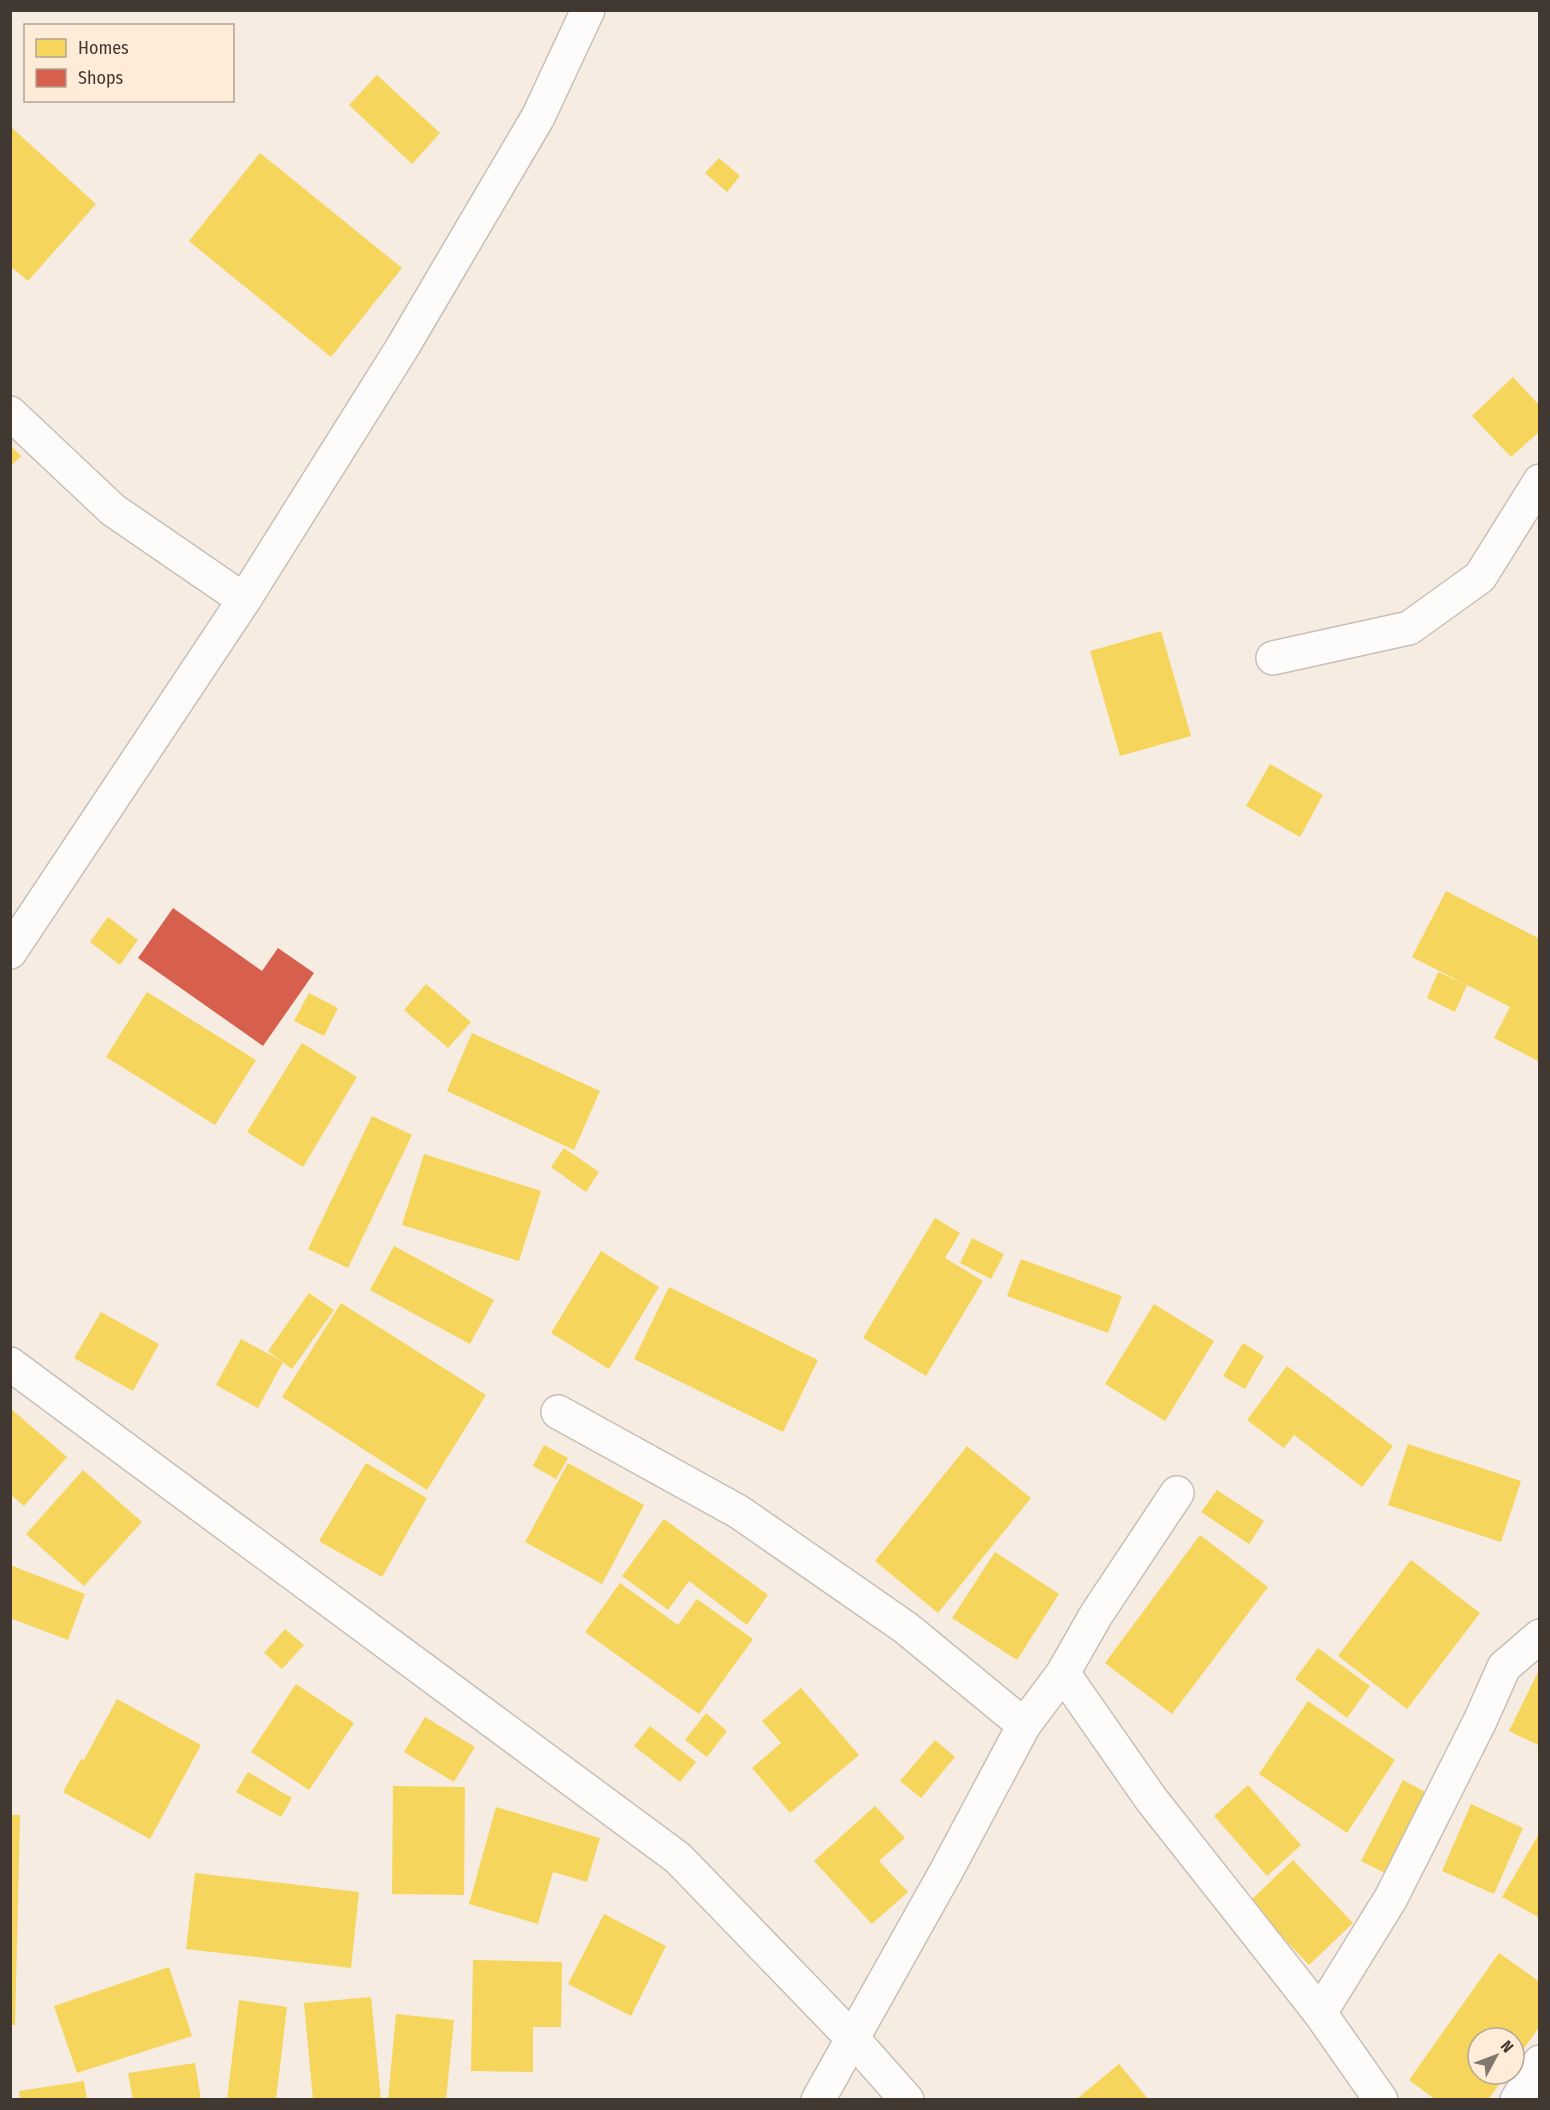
<svg xmlns="http://www.w3.org/2000/svg" width="1550" height="2110" viewBox="0 0 1550 2110" font-family="'Fira Sans Condensed',sans-serif">
	<rect width="100%" height="100%" fill="#f6ece1"/>
	<g fill="#f6d55c">
		<polygon points="377,75 440,133 412,164 349,105"/>
		<polygon points="12,128 96,204 28,281 10,266"/>
		<polygon points="260,153 402,268 331,357 189,241"/>
		<polygon points="719,158 740,176 727,192 705,173"/>
		<polygon points="1513,377 1540,406 1540,431 1511,457 1472,416"/>
		<polygon points="10,445 21,456 10,467"/>
		<polygon points="1161,631 1191,736 1120,756 1090,651"/>
		<polygon points="1270,764 1323,795 1300,837 1246,806"/>
		<polygon points="1446,891 1540,939 1540,1062 1494,1038 1510,1007 1412,957"/>
		<polygon points="108,917 138,940 120,965 90,942"/>
		<polygon points="1438,972 1467,985 1455,1012 1427,998"/>
		<polygon points="426,984 471,1022 448,1048 404,1010"/>
		<polygon points="147,992 256,1060 215,1125 106,1057"/>
		<polygon points="309,993 338,1008 324,1036 294,1021"/>
		<polygon points="472,1033 600,1091 574,1150 447,1091"/>
		<polygon points="302,1043 357,1077 303,1167 247,1132"/>
		<polygon points="372,1116 412,1135 348,1268 308,1249"/>
		<polygon points="564,1148 599,1172 586,1192 551,1167"/>
		<polygon points="424,1154 541,1191 519,1261 402,1225"/>
		<polygon points="935,1218 960,1233 945,1258 983,1281 926,1376 863,1338"/>
		<polygon points="972,1238 1004,1254 991,1279 960,1263"/>
		<polygon points="394,1246 494,1300 470,1344 370,1290"/>
		<polygon points="601,1251 659,1287 609,1369 551,1333"/>
		<polygon points="1021,1259 1122,1296 1108,1333 1007,1296"/>
		<polygon points="669,1287 818,1360 783,1432 634,1359"/>
		<polygon points="309,1293 334,1310 292,1369 268,1351"/>
		<polygon points="341,1303 486,1395 427,1490 282,1397"/>
		<polygon points="1154,1304 1214,1341 1165,1421 1105,1384"/>
		<polygon points="101,1312 159,1344 133,1391 74,1358"/>
		<polygon points="241,1339 283,1362 258,1408 216,1385"/>
		<polygon points="1243,1343 1264,1356 1245,1389 1223,1376"/>
		<polygon points="1287,1366 1393,1446 1362,1487 1294,1435 1284,1448 1247,1420"/>
		<polygon points="10,1408 67,1457 24,1506 10,1494"/>
		<polygon points="1408,1444 1521,1481 1501,1542 1388,1505"/>
		<polygon points="544,1445 568,1458 556,1479 533,1466"/>
		<polygon points="967,1446 1031,1498 938,1613 875,1561"/>
		<polygon points="366,1463 427,1498 382,1577 319,1541"/>
		<polygon points="568,1463 644,1505 602,1584 525,1542"/>
		<polygon points="83,1470 142,1522 84,1586 26,1534"/>
		<polygon points="1217,1490 1264,1521 1249,1544 1201,1512"/>
		<polygon points="664,1519 768,1595 747,1625 689,1581 668,1610 622,1576"/>
		<polygon points="1200,1535 1268,1587 1172,1714 1105,1663"/>
		<polygon points="995,1552 1059,1594 1017,1660 952,1618"/>
		<polygon points="1411,1560 1480,1613 1407,1709 1338,1656"/>
		<polygon points="10,1565 85,1594 68,1640 10,1618"/>
		<polygon points="620,1583 678,1625 697,1599 753,1639 699,1714 585,1632"/>
		<polygon points="285,1629 304,1645 282,1669 264,1653"/>
		<polygon points="1318,1648 1370,1686 1347,1718 1295,1679"/>
		<polygon points="1540,1668 1540,1746 1509,1731"/>
		<polygon points="296,1684 354,1723 309,1790 251,1752"/>
		<polygon points="801,1688 859,1755 790,1813 752,1768 781,1743 762,1721"/>
		<polygon points="117,1699 201,1745 150,1839 63,1792 81,1759 84,1760"/>
		<polygon points="1308,1701 1395,1760 1347,1833 1259,1774"/>
		<polygon points="706,1713 727,1731 707,1757 685,1740"/>
		<polygon points="425,1717 475,1747 454,1782 404,1752"/>
		<polygon points="650,1726 696,1762 680,1782 634,1746"/>
		<polygon points="935,1740 955,1757 921,1798 900,1781"/>
		<polygon points="248,1772 292,1798 281,1817 236,1792"/>
		<polygon points="1403,1780 1431,1795 1389,1875 1361,1861"/>
		<polygon points="1248,1785 1301,1845 1267,1876 1214,1816"/>
		<polygon points="393,1786 465,1787 464,1895 392,1894"/>
		<polygon points="1471,1804 1523,1828 1494,1894 1442,1871"/>
		<polygon points="875,1806 905,1838 879,1861 908,1892 872,1924 814,1861"/>
		<polygon points="496,1807 600,1838 587,1882 553,1872 538,1924 469,1904"/>
		<polygon points="10,1815 20,1815 15,2025 10,2025"/>
		<polygon points="1540,1832 1540,1918 1502,1897"/>
		<polygon points="1293,1860 1353,1923 1309,1965 1249,1902"/>
		<polygon points="195,1873 359,1892 351,1968 186,1949"/>
		<polygon points="604,1914 666,1946 631,2016 568,1984"/>
		<polygon points="1499,1953 1540,1982 1540,2026 1514,2062 1514,2038 1478,2038 1478,2074 1506,2074 1488,2100 1436,2100 1409,2080"/>
		<polygon points="473,1960 562,1962 561,2027 533,2027 533,2072 471,2071"/>
		<polygon points="169,1967 192,2036 77,2073 54,2006"/>
		<polygon points="371,1997 381,2100 313,2100 304,2003"/>
		<polygon points="239,2000 287,2007 276,2100 227,2100"/>
		<polygon points="396,2014 454,2020 446,2100 388,2100"/>
		<polygon points="195,2063 201,2100 133,2100 128,2073"/>
		<polygon points="1119,2064 1149,2100 1079,2100 1078,2098"/>
		<polygon points="84,2081 87,2100 20,2100 19,2091"/>
	</g>
	<polygon fill="#d6604d" points="173,908 262,971 278,948 314,973 263,1046 138,958"/>
	<g fill="none" stroke-linecap="round" stroke-linejoin="round">
		<defs>
			<g id="minor">
				<polyline points="10,413 113,510 244,600"/>
				<polyline points="1273,658 1409,628 1480,577 1540,481"/>
				<polyline points="10,1364 678,1858 853,2039 907,2100"/>
				<polyline points="558,1412 739,1512 906,1628 1024,1725"/>
				<polyline points="1063,1673 1151,1799 1320,2013 1381,2100"/>
				<polyline points="1320,2013 1391,1898 1480,1721 1504,1667 1540,1636"/>
				<polyline points="818,2100 948,1868 1024,1725 1063,1673 1096,1615 1177,1493"/>
				<polyline points="1517,2100 1540,2062"/>
			</g>
			<polyline id="tertiary" points="10,952 244,600 402,348 538,117 588,10"/>
		</defs>
		<use href="#minor" stroke="#c7bfb7" stroke-width="36"/>
		<use href="#tertiary" stroke="#c7bfb7" stroke-width="36"/>
		<use href="#minor" stroke="#fefcfa" stroke-width="33"/>
		<use href="#tertiary" stroke="#fefcfa" stroke-width="33"/>
	</g>
	<rect width="1550" height="2110" fill="none" stroke="#413931" stroke-width="24"/>
	<rect x="24" y="24" width="210" height="78" fill="#ffecd8" stroke="#b3a495" stroke-width="1.5"/>
	<rect x="36" y="39" width="30" height="18" fill="#f6d55c" stroke="#b3a495" stroke-width="1.5"/>
	<text x="78" y="54" font-size="18" fill="#413931">Homes</text>
	<rect x="36" y="69" width="30" height="18" fill="#d6604d" stroke="#b3a495" stroke-width="1.5"/>
	<text x="78" y="84" font-size="18" fill="#413931">Shops</text>
	<g transform="translate(1496 2056) rotate(49)"><circle r="28" fill="#ffecd8" stroke="#b3a495" stroke-width="1.5"/>
	<path d="M0-4.5L10 22L0 15L-10 22Z" fill="#80786f"/>
	<text y="-9" font-size="16" font-weight="bold" text-anchor="middle" fill="#413931">N</text>
	</g>
</svg>
